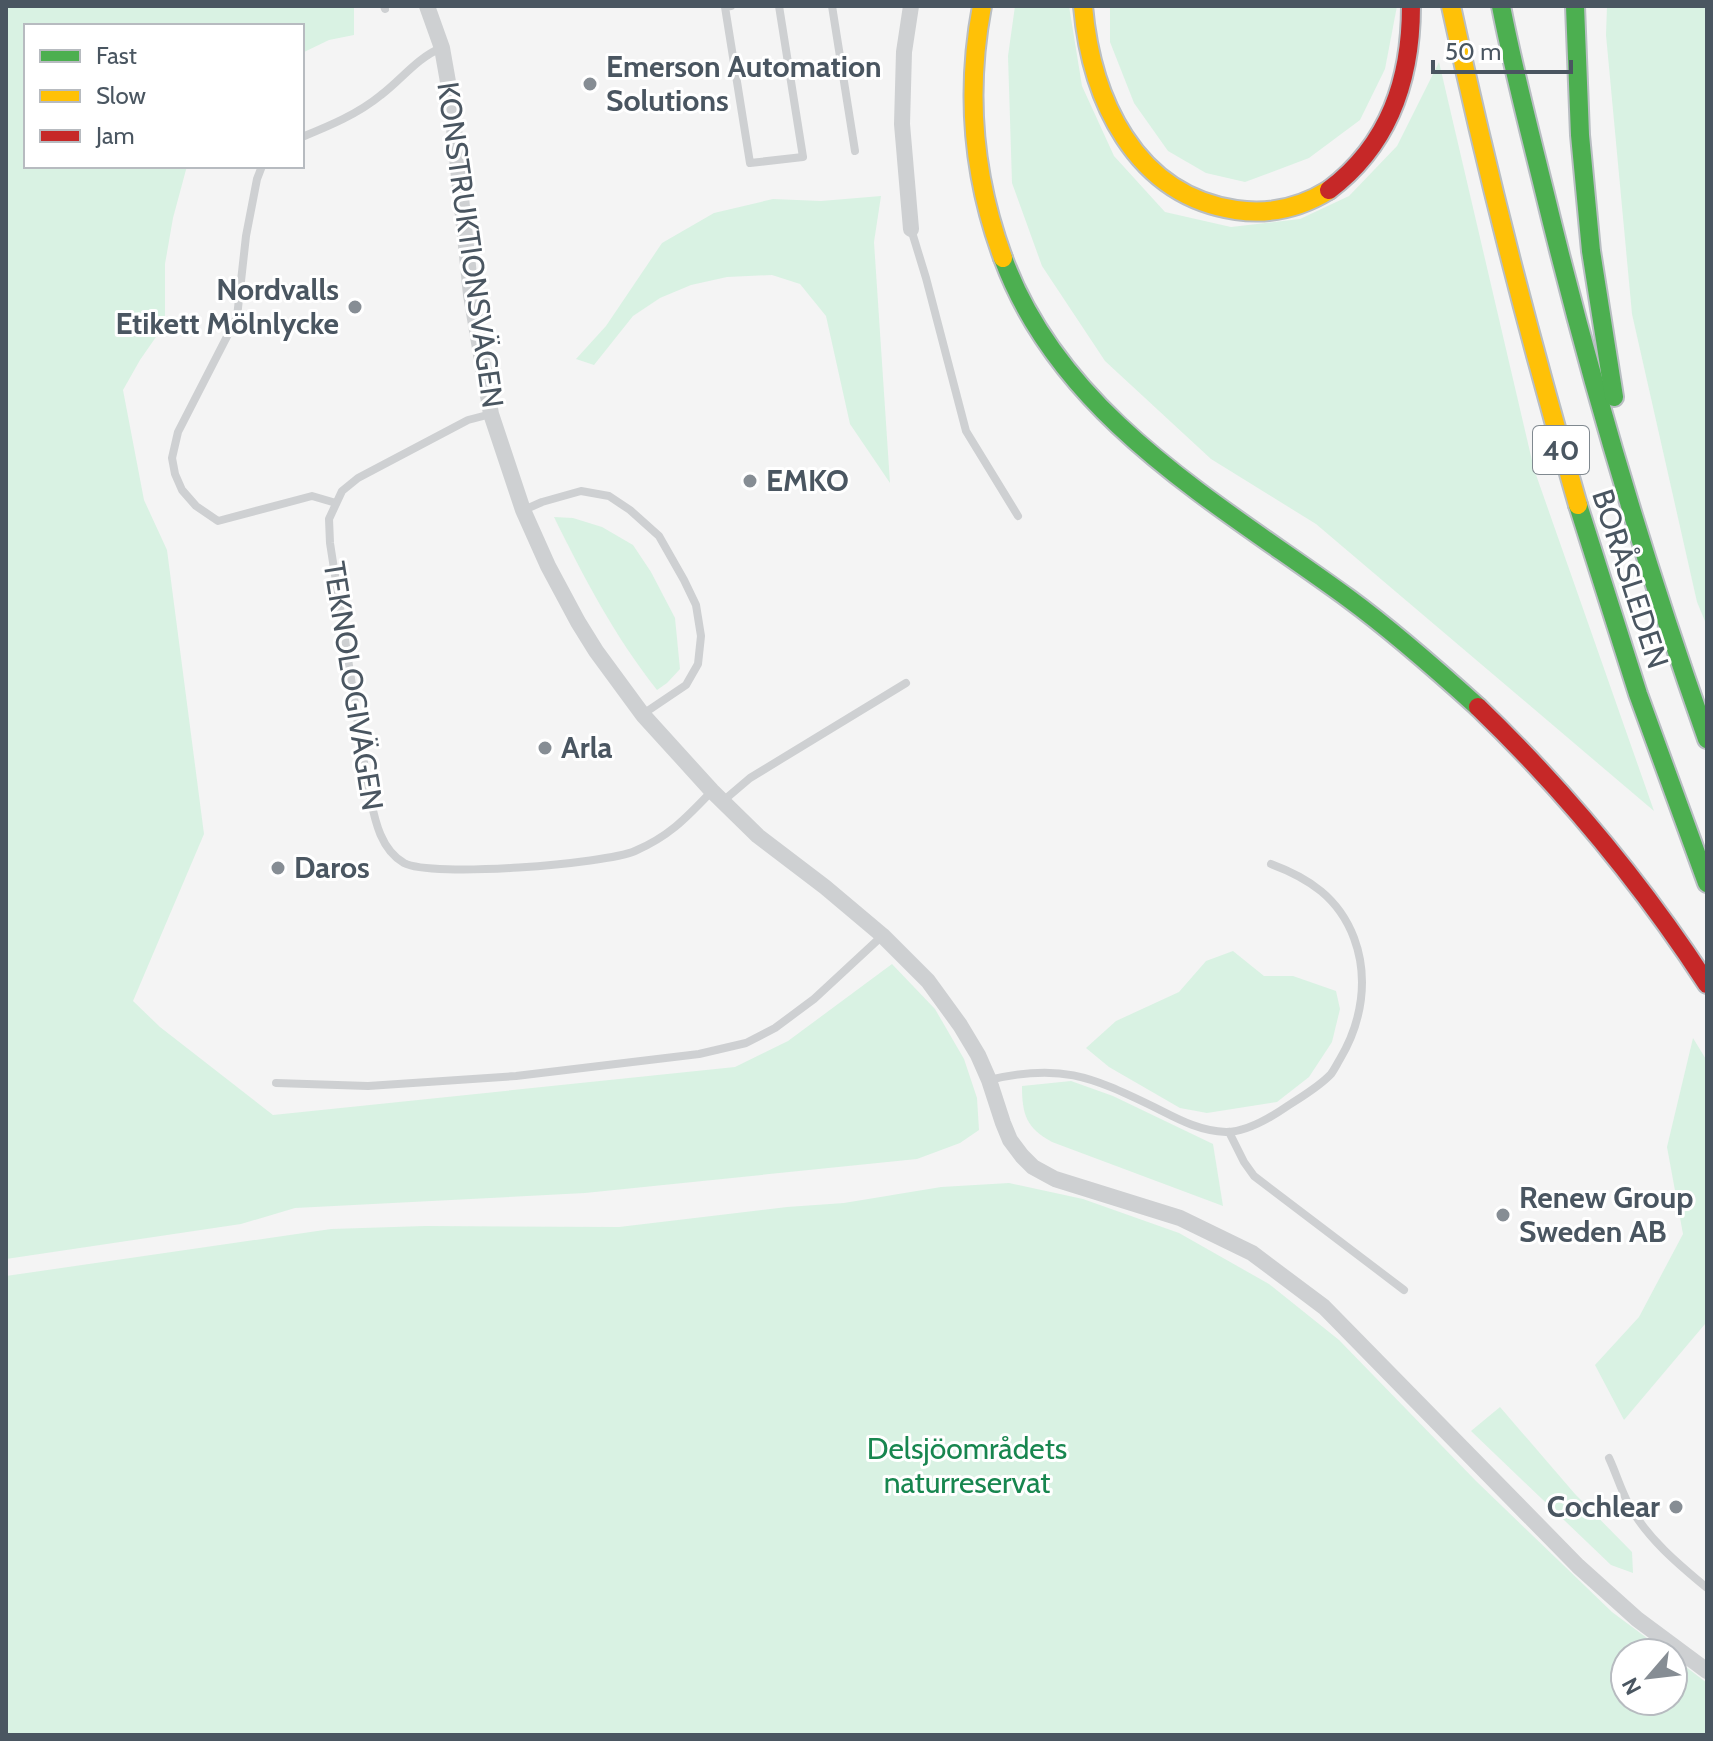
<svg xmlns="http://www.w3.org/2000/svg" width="1713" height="1741" viewBox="0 0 1713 1741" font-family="Cabin,sans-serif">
	<rect width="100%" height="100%" fill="#f4f4f4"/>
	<g fill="#d9f2e3">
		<polygon points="6,6 354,6 354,35 329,40 302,53 302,26 26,26 26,166 187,166 173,218 165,264 165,324 140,360 123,390 144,500 167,550 204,834 133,1001 160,1027 273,1115 735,1067 788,1041 892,964 935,1009 964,1059 977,1098 979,1130 960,1143 917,1159 585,1193 295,1208 241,1224 6,1259"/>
		<polygon points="1015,6 1069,6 1082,86 1114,156 1165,212 1231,227 1300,219 1349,196 1397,146 1439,62 1534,469 1654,811 1316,524 1211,459 1105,361 1042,266 1012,183 1008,56"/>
		<polygon points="1110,6 1397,6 1385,69 1360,120 1309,158 1245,182 1206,173 1168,151 1134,103 1110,42"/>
		<polygon points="1607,6 1707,6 1707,626 1697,602 1632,314 1606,35"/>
		<polygon points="881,196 874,242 890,483 850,424 826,316 800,284 772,275 727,277 691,285 660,298 633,316 594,365 576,359 606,326 662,243 714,213 773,199 821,201"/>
		<path d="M554,517L573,518L602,527L633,545L651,572L675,618L680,669L667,683L657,690C615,637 584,578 554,517Z"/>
		<polygon points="1233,951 1264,976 1293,976 1336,991 1340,1009 1332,1042 1309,1077 1277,1102 1207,1113 1180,1108 1109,1067 1086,1048 1116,1021 1179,992 1206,961"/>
		<polygon points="1693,1038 1707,1061 1707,1325 1705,1324 1624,1420 1595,1365 1639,1317 1683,1234 1667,1147"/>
		<path d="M1071,1081L1113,1096L1213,1144L1223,1206L1052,1142C1026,1128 1022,1114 1022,1086Z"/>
		<polygon points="1009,1183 1083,1199 1179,1233 1269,1284 1339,1340 1476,1481 1612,1612 1667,1653 1625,1653 1625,1701 1673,1701 1673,1657 1707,1683 1707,1735 6,1735 6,1276 331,1229 425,1226 619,1227 787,1207 844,1203 941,1187"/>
		<polygon points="1500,1407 1575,1494 1632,1552 1633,1573 1611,1565 1471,1431"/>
	</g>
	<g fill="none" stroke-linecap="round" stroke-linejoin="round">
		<defs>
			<g id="fast">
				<path d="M1501,6C1513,68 1529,129 1544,190C1589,376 1643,559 1707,739"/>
				<polyline points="1575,6 1580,135 1591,251 1614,397"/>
				<path d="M1003,258C1061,417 1218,503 1348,598C1393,631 1436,669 1478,707"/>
				<polyline points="1578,505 1638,694 1707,883"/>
			</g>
			<g id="slow">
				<path d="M982,6C966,91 973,177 1003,258"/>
				<path d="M1083,6C1091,98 1134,195 1236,210C1270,215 1300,208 1329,190"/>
				<path d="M1451,6C1487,174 1530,340 1578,505"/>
			</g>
			<g id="jam">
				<path d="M1329,190C1390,144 1411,79 1411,6"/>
				<path d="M1478,707C1566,792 1640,881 1707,984"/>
			</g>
		</defs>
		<use href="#fast" stroke="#b9bec3" stroke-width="22"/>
		<use href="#slow" stroke="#b9bec3" stroke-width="22"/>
		<use href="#jam" stroke="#b9bec3" stroke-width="22"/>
		<g stroke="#ced0d2" stroke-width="8">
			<polyline points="384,6 385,9"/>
			<polyline points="731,6 725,7 750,163 803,157 779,6"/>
			<polyline points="832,6 855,151"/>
			<path d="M302,137C329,126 358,114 381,95C402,79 417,58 441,48"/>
			<polyline points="262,166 257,179 246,236 237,317 178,432 172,458 175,474 182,490 196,506 218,521 312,496 336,503"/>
			<polyline points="911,229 926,278 966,431 1018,516"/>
			<path d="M491,414L468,420L358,478L342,491L329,519L330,543L368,788C374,814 378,848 404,863C432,878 605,864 635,851C670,836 687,817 712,791"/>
			<polyline points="524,510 542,502 581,491 609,496 630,510 659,536 684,580 696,605 701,636 698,664 686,685 643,714"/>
			<polyline points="723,801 750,778 906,683"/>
			<path d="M989,1080C1059,1063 1090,1076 1152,1106C1176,1118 1198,1131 1226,1132C1246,1132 1270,1118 1286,1107C1301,1097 1319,1087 1331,1074C1334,1070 1337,1064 1340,1059C1362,1022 1369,978 1354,938C1339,898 1309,878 1271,864"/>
			<polyline points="276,1083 368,1086 516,1076 699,1054 746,1043 775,1028 814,999 882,936"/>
			<polyline points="1229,1132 1244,1162 1254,1176 1404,1290"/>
			<path d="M1609,1458C1616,1473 1621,1490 1629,1505C1647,1538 1678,1564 1707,1588"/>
		</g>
		<g stroke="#ced0d2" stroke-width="16">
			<polyline points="427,6 442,48 451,99 471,295 491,414 523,510 548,566 578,622 596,651 643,715 712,791 758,836 825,887 882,935 928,981 960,1025 978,1055 989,1080 1003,1123 1010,1140 1022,1156 1033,1167 1055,1179 1180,1218 1252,1253 1324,1307 1578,1566 1637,1619 1707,1671"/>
			<polyline points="911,229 902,124 904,52 911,6"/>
		</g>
		<use href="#fast" stroke="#4caf50" stroke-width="18"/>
		<use href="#slow" stroke="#ffc107" stroke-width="18"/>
		<use href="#jam" stroke="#c62828" stroke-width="18"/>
	</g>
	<g fill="#868d94" stroke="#fff" stroke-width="3">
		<circle cx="590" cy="84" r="8"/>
		<circle cx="355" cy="307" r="8"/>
		<circle cx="750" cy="481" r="8"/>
		<circle cx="545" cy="748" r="8"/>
		<circle cx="278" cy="868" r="8"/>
		<circle cx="1503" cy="1215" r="8"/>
		<circle cx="1676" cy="1507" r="8"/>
	</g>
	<g text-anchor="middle" stroke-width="6" stroke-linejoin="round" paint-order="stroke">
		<rect fill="#fff" stroke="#808990" stroke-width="2" x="1533" y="426" width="56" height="48" rx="6"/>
		<g font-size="28" font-weight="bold" fill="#4a5661">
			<text x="1561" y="460">40</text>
		</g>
		<g font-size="30" font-weight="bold" fill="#4a5661" stroke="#fff" text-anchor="start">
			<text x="606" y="77">Emerson Automation<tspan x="606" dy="34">Solutions</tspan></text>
			<text x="339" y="300" text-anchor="end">Nordvalls<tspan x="339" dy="34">Etikett Mölnlycke</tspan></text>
			<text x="766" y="491">EMKO</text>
			<text x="561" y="758">Arla</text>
			<text x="294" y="878">Daros</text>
			<text x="1519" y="1208">Renew Group<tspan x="1519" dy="34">Sweden AB</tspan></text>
			<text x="1660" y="1517" text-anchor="end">Cochlear</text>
		</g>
		<g font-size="30" fill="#4a5661" stroke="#fff">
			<text transform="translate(470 245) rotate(82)" y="10">KONSTRUKTIONSVÄGEN</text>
			<text transform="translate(1630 579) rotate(72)" y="10">BORÅSLEDEN</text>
			<text transform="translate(353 686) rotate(81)" y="10">TEKNOLOGIVÄGEN</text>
		</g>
		<g font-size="30" fill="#17864f" stroke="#fff">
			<text x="967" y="1459">Delsjöområdets<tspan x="967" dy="34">naturreservat</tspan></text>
		</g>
	</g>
	<rect width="1713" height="1741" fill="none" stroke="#4a5661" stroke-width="16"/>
	<rect x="24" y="24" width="280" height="144" fill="#ffffff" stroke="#b7bbc0" stroke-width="2"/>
	<rect x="40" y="50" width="40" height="12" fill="#4caf50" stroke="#b7bbc0" stroke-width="2"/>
	<text x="96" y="64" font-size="24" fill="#4a5661">Fast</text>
	<rect x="40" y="90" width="40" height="12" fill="#ffc107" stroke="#b7bbc0" stroke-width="2"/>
	<text x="96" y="104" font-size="24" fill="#4a5661">Slow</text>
	<rect x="40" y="130" width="40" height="12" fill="#c62828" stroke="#b7bbc0" stroke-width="2"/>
	<text x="96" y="144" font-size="24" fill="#4a5661">Jam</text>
	<g transform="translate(1649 1677) rotate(242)"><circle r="38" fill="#ffffff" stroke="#b7bbc0" stroke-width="2"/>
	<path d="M0-6L14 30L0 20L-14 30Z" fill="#868d94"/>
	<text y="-12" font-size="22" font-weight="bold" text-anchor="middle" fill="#4a5661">N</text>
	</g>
	<path d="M1433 60v12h138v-12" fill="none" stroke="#4a5661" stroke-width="4"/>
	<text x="1445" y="60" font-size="24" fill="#4a5661" stroke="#ffffff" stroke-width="6" paint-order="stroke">50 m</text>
</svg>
